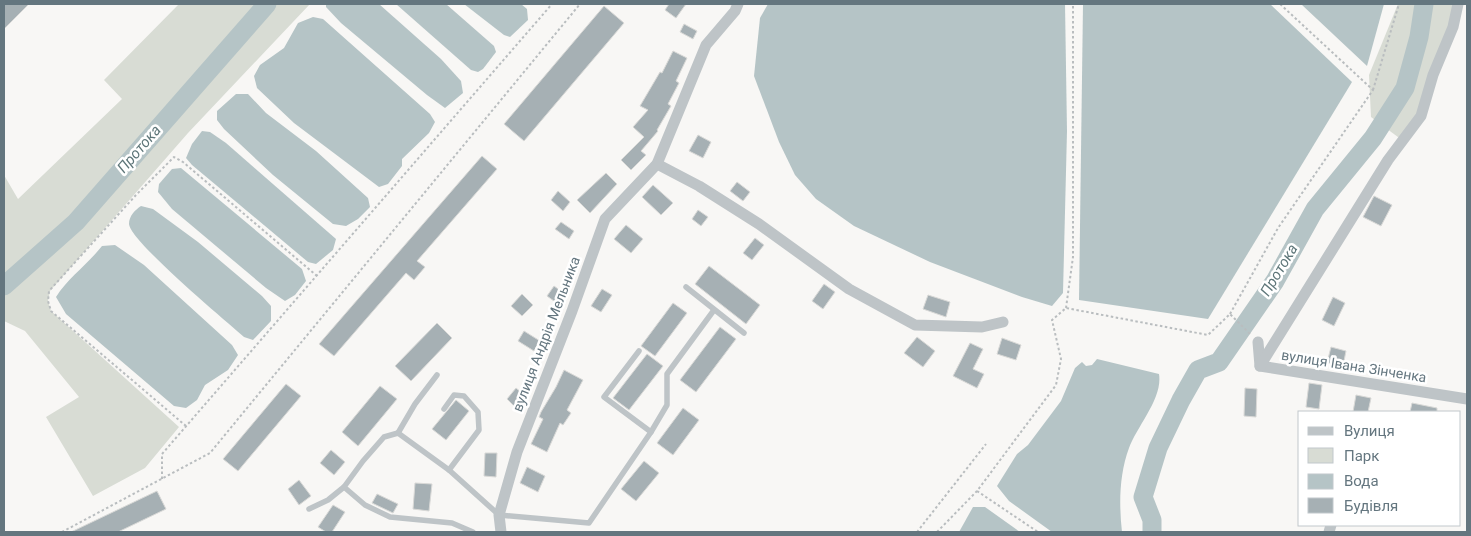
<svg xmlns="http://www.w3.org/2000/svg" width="1471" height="536" viewBox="0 0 1471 536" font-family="Roboto,sans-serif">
	<rect width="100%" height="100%" fill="#f8f7f5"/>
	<g fill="#d8dcd4">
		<polygon points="179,4 310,4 188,133 50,291 48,301 51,311 179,427 145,468 93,496 46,417 79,397 25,331 4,321 4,175 18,199 122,99 104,80"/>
		<polygon points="1398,4 1458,4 1421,116 1402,140 1371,117 1369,75"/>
	</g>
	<g fill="#b5c4c6">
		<polygon points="326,4 379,4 441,59 461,81 463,93 445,108 427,95 341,23 326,7"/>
		<polygon points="396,4 446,4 494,46 496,52 483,69 478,72 471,70"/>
		<polygon points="464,4 521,4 527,9 528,20 510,37 504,35"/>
		<polygon points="768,4 1065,4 1067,131 1063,293 1052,306 1022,297 930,262 854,226 816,199 795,175 779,142 754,76 760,18"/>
		<polygon points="1083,4 1270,4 1352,82 1208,319 1079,300"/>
		<polygon points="1301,4 1384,4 1367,66"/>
		<polygon points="313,17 323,19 430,114 435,122 429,133 402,159 402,166 388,184 379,187 294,123 257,88 254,76 260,65 284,48 298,23"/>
		<polygon points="236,94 248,94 266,113 316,151 368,198 370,207 358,219 346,226 333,224 273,175 224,129 217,120 217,111"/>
		<polygon points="202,131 210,132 226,143 336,239 333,250 316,264 308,262 192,165 186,158 192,144"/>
		<polygon points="181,168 302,269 306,281 295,295 285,301 266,288 172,209 158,192 159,184 172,169"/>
		<path d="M141,206L153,209L198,242L262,296L271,306V321L253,340L244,337C226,321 130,241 129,224C129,216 135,210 141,206Z"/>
		<path d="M115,245L144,265L232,345L238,355L228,370L205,385L197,400L186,408L174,406L66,314L56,297C68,278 88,264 102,246Z"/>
		<path d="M1097,359L1159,374C1163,398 1137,426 1129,448C1119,475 1119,505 1122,532H1052L1009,501L997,486L1017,454L1028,445L1061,401L1075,368L1082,362L1086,366L1092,365Z"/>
		<polygon points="973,507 985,507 1020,532 959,532"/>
	</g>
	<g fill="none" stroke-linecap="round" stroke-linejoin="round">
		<g stroke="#b5c4c6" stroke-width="19">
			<polyline points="4,286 76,222 267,4"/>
			<polyline points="1152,532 1152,520 1143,497 1158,448 1181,400 1198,370 1219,362 1275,281 1315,209 1373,138 1405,88 1419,37 1424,4"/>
		</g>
	</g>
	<g fill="#a6b0b4" stroke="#d9d9d7">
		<polygon points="4,4 29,4 4,29"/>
		<polygon points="669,4 686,4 676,18 665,10"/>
		<polygon points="604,6 624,23 524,141 504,124"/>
		<polygon points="684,24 697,31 693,39 680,32"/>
		<polygon points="673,51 687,58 676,81 679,83 668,104 671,106 657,130 658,131 641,151 646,155 631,170 621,160 644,137 633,127 648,110 640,106 660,72 662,73"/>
		<polygon points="698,135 711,142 703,158 689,151"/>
		<polygon points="482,156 497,169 417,261 425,267 414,280 406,273 334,356 319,344"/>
		<polygon points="606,173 617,184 590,213 577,200"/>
		<polygon points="737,182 750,192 743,201 730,191"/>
		<polygon points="653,185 673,203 661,215 642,197"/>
		<polygon points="558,191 570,202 563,211 551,200"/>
		<polygon points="1374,196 1392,205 1381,226 1363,217"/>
		<polygon points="698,210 708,217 701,226 692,219"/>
		<polygon points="561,222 574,231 569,239 555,229"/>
		<polygon points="626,225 643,239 631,253 614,239"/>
		<polygon points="755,238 764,245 752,260 743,253"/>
		<polygon points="709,266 760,305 746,324 695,284"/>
		<polygon points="824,284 835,292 823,309 812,301"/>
		<polygon points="554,286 565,294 558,304 547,296"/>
		<polygon points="602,289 612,295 601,312 591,306"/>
		<polygon points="522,294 533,305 522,316 511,306"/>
		<polygon points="928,295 950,302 946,317 923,309"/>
		<polygon points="1333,297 1345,303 1334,326 1322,320"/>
		<polygon points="673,303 687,313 655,356 641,346"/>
		<polygon points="437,323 452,338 411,381 395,366"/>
		<polygon points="720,327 736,339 696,392 680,380"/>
		<polygon points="524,331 540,341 534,351 518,341"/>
		<polygon points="917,337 935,351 923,367 904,353"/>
		<polygon points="1002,338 1021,345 1016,360 997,354"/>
		<polygon points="970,343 983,349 973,369 984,374 977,388 953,376"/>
		<polygon points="1331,347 1346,351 1343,366 1327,363"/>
		<polygon points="647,354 663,366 629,410 613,398"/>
		<polygon points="564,370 583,380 567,410 571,413 563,425 560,423 547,452 531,444 543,419 539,417 541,412 556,387"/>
		<polygon points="1309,383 1322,385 1319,409 1306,407"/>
		<polygon points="286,384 301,396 238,471 223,459"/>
		<polygon points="380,386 397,399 358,446 342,432"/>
		<polygon points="516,388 528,398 518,410 507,399"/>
		<polygon points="1245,388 1257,389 1256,417 1244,416"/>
		<polygon points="1356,395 1371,398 1368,412 1353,412"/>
		<polygon points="456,400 469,411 446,440 432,429"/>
		<polygon points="1412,403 1437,408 1437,412 1410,412"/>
		<polygon points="683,408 699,420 673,455 657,443"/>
		<polygon points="331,450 345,462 334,475 320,463"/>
		<polygon points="485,453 497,453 496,477 484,476"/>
		<polygon points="644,461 659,473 636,501 621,489"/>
		<polygon points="527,467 545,476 538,492 520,483"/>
		<polygon points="299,480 311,496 299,505 288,489"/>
		<polygon points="415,483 432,484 429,511 413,509"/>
		<polygon points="157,491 166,509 118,532 71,532"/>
		<polygon points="377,494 398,504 393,513 372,503"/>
		<polygon points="333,505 345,512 332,532 326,532 318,527"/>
	</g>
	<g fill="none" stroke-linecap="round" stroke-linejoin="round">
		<g stroke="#b9bdbf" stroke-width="2" stroke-dasharray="2.5 2.5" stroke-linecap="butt">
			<polyline points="1373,90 1399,4"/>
			<polyline points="1066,308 1073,257 1073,4"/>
			<polyline points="1230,314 1278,228 1373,90 1280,4"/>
			<polyline points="186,426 51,311 48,301 49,291 136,195 174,157 183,162 317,276"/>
			<polyline points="162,479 162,454 552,4"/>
			<polyline points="977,491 1038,532"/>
			<polyline points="62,532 210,453 580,4"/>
			<polyline points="917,532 986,444"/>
			<polyline points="937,532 977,491 1056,385 1061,359 1052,320 1066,308 1208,335 1230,314 1251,335"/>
		</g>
		<g stroke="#bec4c7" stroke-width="5.5">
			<polyline points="686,287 744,333"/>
			<polyline points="639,351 604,397 651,432"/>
			<polyline points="444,409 454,395 464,396 478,412 479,430 449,470"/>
			<polyline points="398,433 415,404 437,375"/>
			<polyline points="309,509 328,500 344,487"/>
			<polyline points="473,532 452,523 390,517 365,505 344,487 363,461 384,437 398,433 449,470 499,515 589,523 651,432 667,405 667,374 714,310"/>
		</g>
		<g stroke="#bec4c7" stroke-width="11">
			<polyline points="657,164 699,186 759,224 849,289 915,325 982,327 1003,322"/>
			<polyline points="1258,342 1260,366 1467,399"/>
			<polyline points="1260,366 1388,160 1421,116 1433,75 1453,27 1458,4"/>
			<polyline points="501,532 499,515 517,452 572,311 605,219 657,164 706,45 735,11 738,4"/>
			<polyline points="1329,532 1331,525"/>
		</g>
	</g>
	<g text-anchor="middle" stroke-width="5" stroke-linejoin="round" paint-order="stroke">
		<g font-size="14" fill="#64767f" stroke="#fff">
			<text transform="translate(546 334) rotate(-69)" y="5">вулиця Андрія Мельника</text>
			<text transform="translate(1354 366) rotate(9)" y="5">вулиця Івана Зінченка</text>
		</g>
		<g font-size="15" font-style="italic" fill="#5e7679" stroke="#fff">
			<text transform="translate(139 149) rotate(-49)" y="5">Протока</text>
			<text transform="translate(1279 270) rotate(-59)" y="5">Протока</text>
		</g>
	</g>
	<rect width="1471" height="536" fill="none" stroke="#64767f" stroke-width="10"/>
	<rect x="1298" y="411" width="162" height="115" fill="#ffffff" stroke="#c1c8cc"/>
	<rect x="1308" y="427" width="25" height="8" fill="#bec4c7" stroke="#c1c8cc"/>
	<text x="1344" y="436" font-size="15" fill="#64767f">Вулиця</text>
	<rect x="1308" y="448" width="25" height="15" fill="#d8dcd4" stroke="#c1c8cc"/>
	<text x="1344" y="461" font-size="15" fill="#64767f">Парк</text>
	<rect x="1308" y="474" width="25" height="15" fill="#b5c4c6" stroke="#c1c8cc"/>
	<text x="1344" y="486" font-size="15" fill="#64767f">Вода</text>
	<rect x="1308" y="498" width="25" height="15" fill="#a6b0b4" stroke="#c1c8cc"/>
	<text x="1344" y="511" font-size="15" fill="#64767f">Будівля</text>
</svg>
